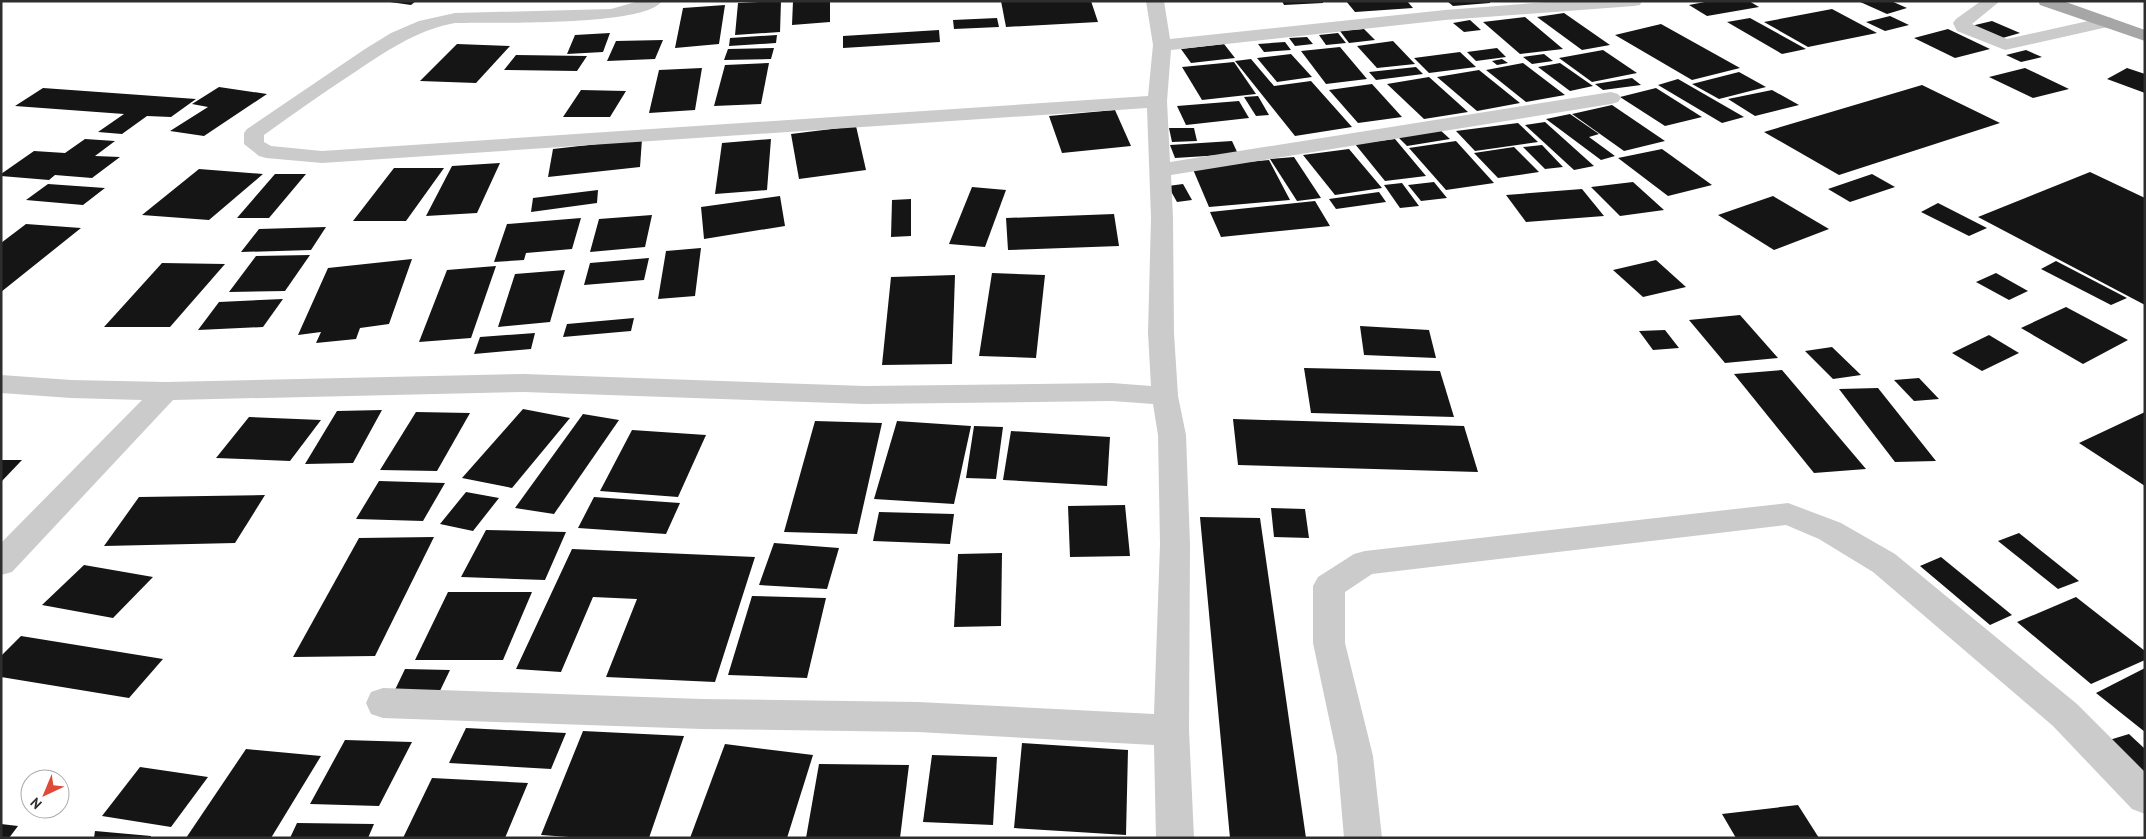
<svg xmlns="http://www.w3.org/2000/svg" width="2146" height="839" viewBox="0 0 2146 839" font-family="'PT Sans',sans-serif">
	<rect width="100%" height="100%" fill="#fff"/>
	<g fill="#151515">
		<polygon points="383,1 416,1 411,5"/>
		<polygon points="781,1 780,32 735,35 738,3"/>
		<polygon points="793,1 830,1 830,22 792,25"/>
		<polygon points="1001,1 1091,1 1098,22 1006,27"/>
		<polygon points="1282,1 1323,1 1323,3 1284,5"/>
		<polygon points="1346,1 1407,1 1413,8 1355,12"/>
		<polygon points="1447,1 1490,1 1490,3 1453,6"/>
		<polygon points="1710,1 1749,1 1759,7 1707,16 1689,5"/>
		<polygon points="1858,1 1891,1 1907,8 1887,14"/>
		<polygon points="725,5 719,44 675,48 683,8"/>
		<polygon points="1832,9 1877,33 1808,47 1764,22"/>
		<polygon points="1564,13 1610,45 1582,50 1537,17"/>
		<polygon points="1890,16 1909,25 1885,31 1866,22"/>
		<polygon points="1525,17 1563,49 1520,54 1483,22"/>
		<polygon points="997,18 999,27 954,29 953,20"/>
		<polygon points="1750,18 1806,49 1782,54 1727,22"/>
		<polygon points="1470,20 1481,30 1464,32 1453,23"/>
		<polygon points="1992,21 2020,33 1999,39 1971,26"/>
		<polygon points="1661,24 1740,68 1692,80 1615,35"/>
		<polygon points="1364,29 1375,40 1349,43 1340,31"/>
		<polygon points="1948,29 1990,49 1955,58 1914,38"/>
		<polygon points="939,30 940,42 843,48 843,36"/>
		<polygon points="610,33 603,52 567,54 575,35"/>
		<polygon points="1338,33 1346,43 1326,45 1319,35"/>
		<polygon points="777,35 776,43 729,46 730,38"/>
		<polygon points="1307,37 1313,44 1295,46 1289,38"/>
		<polygon points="663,40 655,59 607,61 616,41"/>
		<polygon points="1393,41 1415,64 1377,68 1357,46"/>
		<polygon points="1285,42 1291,50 1264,52 1258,44"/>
		<polygon points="457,44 510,46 476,83 420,81"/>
		<polygon points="1224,44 1235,58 1191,63 1181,49"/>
		<polygon points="1340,47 1367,79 1326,84 1301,51"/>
		<polygon points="774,48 771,59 724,60 728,49"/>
		<polygon points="1497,48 1506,57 1476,61 1467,52"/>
		<polygon points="1603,50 1637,73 1592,82 1559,58"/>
		<polygon points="2026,50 2042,57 2021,62 2006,55"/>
		<polygon points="1460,52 1476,67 1429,73 1414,58"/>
		<polygon points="1291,54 1312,77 1277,82 1257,58"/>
		<polygon points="1544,54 1553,61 1532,64 1523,57"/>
		<polygon points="516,55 587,56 577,71 504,70"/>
		<polygon points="1251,59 1274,86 1311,81 1352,127 1295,136 1235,61"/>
		<polygon points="1502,59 1508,63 1497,65 1492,61"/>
		<polygon points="1234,62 1256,94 1202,100 1182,67"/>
		<polygon points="769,63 761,104 714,106 725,65"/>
		<polygon points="1523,63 1565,95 1526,102 1486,70"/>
		<polygon points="1560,63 1593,86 1570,91 1538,67"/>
		<polygon points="1416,67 1423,74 1376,80 1369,72"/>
		<polygon points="702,68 695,110 649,113 659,70"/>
		<polygon points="2025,68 2069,89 2033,98 1989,77"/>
		<polygon points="2127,68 2145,74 2145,93 2107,79"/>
		<polygon points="1479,70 1520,103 1477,111 1437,77"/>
		<polygon points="1739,72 1766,87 1719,99 1692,84"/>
		<polygon points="1429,77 1468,112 1424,119 1387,84"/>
		<polygon points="1632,78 1641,85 1603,90 1595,84"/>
		<polygon points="1678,79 1744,117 1722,123 1658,85"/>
		<polygon points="1372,84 1402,117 1358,123 1329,90"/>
		<polygon points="1922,85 2000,123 1839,175 1764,132"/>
		<polygon points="219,87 267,94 204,136 170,131 208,107 192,104"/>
		<polygon points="43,88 196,99 171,117 147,116 122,134 98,132 124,114 15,106"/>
		<polygon points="1656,88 1702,117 1665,126 1620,97"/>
		<polygon points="581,90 626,91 610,117 563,117"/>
		<polygon points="1772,90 1799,105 1755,116 1728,99"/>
		<polygon points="1258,96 1269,115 1256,116 1244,97"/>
		<polygon points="1239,101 1249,118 1186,125 1177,106"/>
		<polygon points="1612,105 1665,141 1624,151 1572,114"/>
		<polygon points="1115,110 1131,146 1062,153 1049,116"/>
		<polygon points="1570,114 1599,134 1589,137 1615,156 1601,160 1546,119"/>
		<polygon points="1545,122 1594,166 1574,170 1525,125"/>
		<polygon points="1518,123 1538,142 1475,151 1456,131"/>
		<polygon points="856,126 866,170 799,179 791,134"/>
		<polygon points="1169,128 1194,128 1197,141 1172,142"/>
		<polygon points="1439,129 1450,139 1407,146 1397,136"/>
		<polygon points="85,139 115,141 95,156 120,157 92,178 55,175 49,180 1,176 1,174 34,151 65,153"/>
		<polygon points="642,139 640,167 548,177 553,149"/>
		<polygon points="771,139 767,190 715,194 722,143"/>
		<polygon points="1395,139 1426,176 1385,181 1355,144"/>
		<polygon points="1232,141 1238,154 1175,158 1170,145"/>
		<polygon points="1456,141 1494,183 1446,190 1409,148"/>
		<polygon points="1542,145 1563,167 1545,169 1523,147"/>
		<polygon points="1514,147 1539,172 1498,178 1474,153"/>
		<polygon points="1349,149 1382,188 1335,195 1303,155"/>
		<polygon points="1662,149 1712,185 1668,196 1618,158"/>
		<polygon points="1294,157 1321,198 1297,201 1270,159"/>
		<polygon points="1269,160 1290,200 1209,207 1192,167"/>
		<polygon points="500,163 477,213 426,216 452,166"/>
		<polygon points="394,168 444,168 406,221 353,221"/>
		<polygon points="199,169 263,174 209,220 142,215"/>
		<polygon points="2090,172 2145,198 2145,305 1978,217"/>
		<polygon points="275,174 306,174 269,218 237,218"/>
		<polygon points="1872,174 1895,187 1850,202 1828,189"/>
		<polygon points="1434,182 1447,198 1421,201 1408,185"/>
		<polygon points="1633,182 1664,210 1620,216 1591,187"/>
		<polygon points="1402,183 1419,206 1400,208 1384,185"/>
		<polygon points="48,184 105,188 83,205 26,200"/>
		<polygon points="1183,184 1192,200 1177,202 1168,186"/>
		<polygon points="972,187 1006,190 985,247 949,244"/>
		<polygon points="1582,189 1604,216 1526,222 1506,195"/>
		<polygon points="598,190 597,203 531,212 533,198"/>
		<polygon points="1379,192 1386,202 1336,209 1329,199"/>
		<polygon points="780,196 785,226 704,239 701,207"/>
		<polygon points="1773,196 1829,229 1774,250 1718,215"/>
		<polygon points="911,199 911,236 891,237 892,200"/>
		<polygon points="1315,201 1330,226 1221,237 1210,212"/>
		<polygon points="1938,203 1987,228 1969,236 1921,212"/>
		<polygon points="1114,214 1119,246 1008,250 1006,218"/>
		<polygon points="652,215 645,247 590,252 599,219"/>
		<polygon points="581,218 572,249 526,253 524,260 494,262 507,224"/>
		<polygon points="26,224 81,228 1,292 1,243"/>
		<polygon points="326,227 311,250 241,252 259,229"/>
		<polygon points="701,248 695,296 658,299 666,251"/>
		<polygon points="310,255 285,291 229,292 256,256"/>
		<polygon points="649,258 644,280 584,285 590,263"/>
		<polygon points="412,259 389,324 360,328 356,339 316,343 321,332 298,335 328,268"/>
		<polygon points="1656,260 1686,287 1643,297 1613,270"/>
		<polygon points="2056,261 2127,298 2111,305 2041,269"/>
		<polygon points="162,263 225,264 170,327 104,327"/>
		<polygon points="496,266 471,338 419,342 447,270"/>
		<polygon points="565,270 550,322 498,327 515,274"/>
		<polygon points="992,273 1045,275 1036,358 979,356"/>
		<polygon points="1996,273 2028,291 2009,300 1976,282"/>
		<polygon points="955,275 952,364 882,365 891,277"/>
		<polygon points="283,299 263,327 198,330 219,302"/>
		<polygon points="2066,307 2128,340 2083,364 2021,328"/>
		<polygon points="1740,315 1778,358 1725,363 1689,320"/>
		<polygon points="634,318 631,331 563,337 567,324"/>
		<polygon points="1360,326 1429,330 1436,358 1364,355"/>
		<polygon points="1665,330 1679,348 1653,350 1639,331"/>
		<polygon points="535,333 531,349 474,354 480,337"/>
		<polygon points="1989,335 2019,353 1982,371 1952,353"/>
		<polygon points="1832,347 1861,375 1833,379 1805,351"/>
		<polygon points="1304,368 1440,371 1454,417 1311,413"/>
		<polygon points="1782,370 1866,469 1814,473 1734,374"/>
		<polygon points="1919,378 1939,399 1914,401 1894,380"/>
		<polygon points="1878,388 1936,461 1895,462 1839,389"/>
		<polygon points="523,409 570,418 512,488 462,478"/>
		<polygon points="382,410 353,463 305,464 337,411"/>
		<polygon points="416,412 470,413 437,471 380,470"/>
		<polygon points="2145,412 2145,486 2079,443"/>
		<polygon points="583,414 619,420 554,514 515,508"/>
		<polygon points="249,417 321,420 290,461 216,458"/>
		<polygon points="1233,419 1464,426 1478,472 1238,465"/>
		<polygon points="815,421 882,423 857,534 784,532"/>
		<polygon points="897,421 971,426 954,504 874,499"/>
		<polygon points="974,426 1003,427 996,479 966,478"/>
		<polygon points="632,430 706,435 678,497 600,491"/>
		<polygon points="1011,431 1110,437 1107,486 1003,480"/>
		<polygon points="1,460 22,460 1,482"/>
		<polygon points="379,481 445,483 423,521 356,519"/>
		<polygon points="466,492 499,498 473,531 440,524"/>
		<polygon points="265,495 235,543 104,546 139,497"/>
		<polygon points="594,497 680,503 666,534 578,528"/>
		<polygon points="1125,505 1130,556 1070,557 1068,506"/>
		<polygon points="1271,508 1305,509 1309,538 1274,537"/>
		<polygon points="879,512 954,514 950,544 873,541"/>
		<polygon points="1200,517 1260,518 1306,838 1230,838"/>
		<polygon points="486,530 566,532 545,580 461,577"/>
		<polygon points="2019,533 2079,581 2058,589 1998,541"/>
		<polygon points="434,537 375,656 293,657 359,538"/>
		<polygon points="774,543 839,548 827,589 759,585"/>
		<polygon points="572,549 755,557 715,682 606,677 637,599 593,597 561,672 516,669"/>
		<polygon points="1002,553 1001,626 954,627 958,554"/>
		<polygon points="1941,557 2012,615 1990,625 1920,566"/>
		<polygon points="84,565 153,577 113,618 42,605"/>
		<polygon points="448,592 532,592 503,660 415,660"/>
		<polygon points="752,596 826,598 807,678 728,675"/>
		<polygon points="2076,597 2145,651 2145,660 2091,684 2017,622"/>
		<polygon points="21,636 163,659 129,698 1,677 1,656"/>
		<polygon points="2145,668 2145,732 2096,693"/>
		<polygon points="405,669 450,670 438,695 393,694"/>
		<polygon points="466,728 566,733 551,769 449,763"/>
		<polygon points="583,731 684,736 649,838 583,838 541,835"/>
		<polygon points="2129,734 2145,749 2145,777 2106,741"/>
		<polygon points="345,740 412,742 379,806 310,804"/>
		<polygon points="1022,743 1128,750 1126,835 1014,828"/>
		<polygon points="725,744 813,755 787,838 690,838"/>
		<polygon points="246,749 321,756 271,838 186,838"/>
		<polygon points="932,755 997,757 993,825 923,822"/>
		<polygon points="819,764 909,765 900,838 806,838"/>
		<polygon points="140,767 208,777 171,827 102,816"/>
		<polygon points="432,778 528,783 505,838 403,838"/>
		<polygon points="1798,805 1819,838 1736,838 1722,814"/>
		<polygon points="297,823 374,824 368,838 290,838"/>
		<polygon points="1,824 18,826 9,838 1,838"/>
		<polygon points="95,831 151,836 151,838 94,838"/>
	</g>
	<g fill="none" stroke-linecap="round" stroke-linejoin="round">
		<g fill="#cbcbcb" fill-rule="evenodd">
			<path d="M639,1H662C645,27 490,22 455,23C416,30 385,52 352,74C323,93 293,114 264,135V142L271,146L322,151L1148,96L1153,45L1146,1H1164L1170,39L1445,10L1560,1H1642L1640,5L1634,6L1445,20L1171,50L1167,101L1170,162L1611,92L1618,94L1621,98L1618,102L1611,104L1171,175L1173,218L1174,333L1178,396L1186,435L1190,544L1189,730L1194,838H1156L1154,745L918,732L702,729L383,718L371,714L366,703L371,692L383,688L702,699L918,702L1154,714L1160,544L1158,435L1153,404L1112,401L865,404L524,392L173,400L12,572L1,575V543L142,400L71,398L1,393V375L71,380L166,382L524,374L865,386L1112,383L1151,386L1148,333L1151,218L1147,108L322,163L266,158L259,156L244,144V133L247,129L365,49L391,33L419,21L455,13L611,9Z"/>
			<polygon points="1981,1 2000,1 1972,24 2007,39 2106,17 2112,18 2115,22 2112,26 2005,50 1957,31 1953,23 1956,19"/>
			<polygon points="1788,503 1841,523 1895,554 2077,704 2145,772 2145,814 2132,809 2053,726 1873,572 1819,539 1786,525 1372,574 1345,592 1345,643 1373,756 1382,838 1344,838 1337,756 1313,643 1313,586 1318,577 1354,554 1365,551"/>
		</g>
		<polygon fill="#a6a6a6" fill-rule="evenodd" points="2038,1 2063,1 2145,30 2145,41 2040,5"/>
	</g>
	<rect width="2146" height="839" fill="none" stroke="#2e2e2e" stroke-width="5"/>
	<g transform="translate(45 794) rotate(224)"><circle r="24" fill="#ffffff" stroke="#ababab"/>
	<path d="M0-4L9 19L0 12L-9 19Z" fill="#de4938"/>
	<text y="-8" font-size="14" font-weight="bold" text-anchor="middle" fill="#2e2e2e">N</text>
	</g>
</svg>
